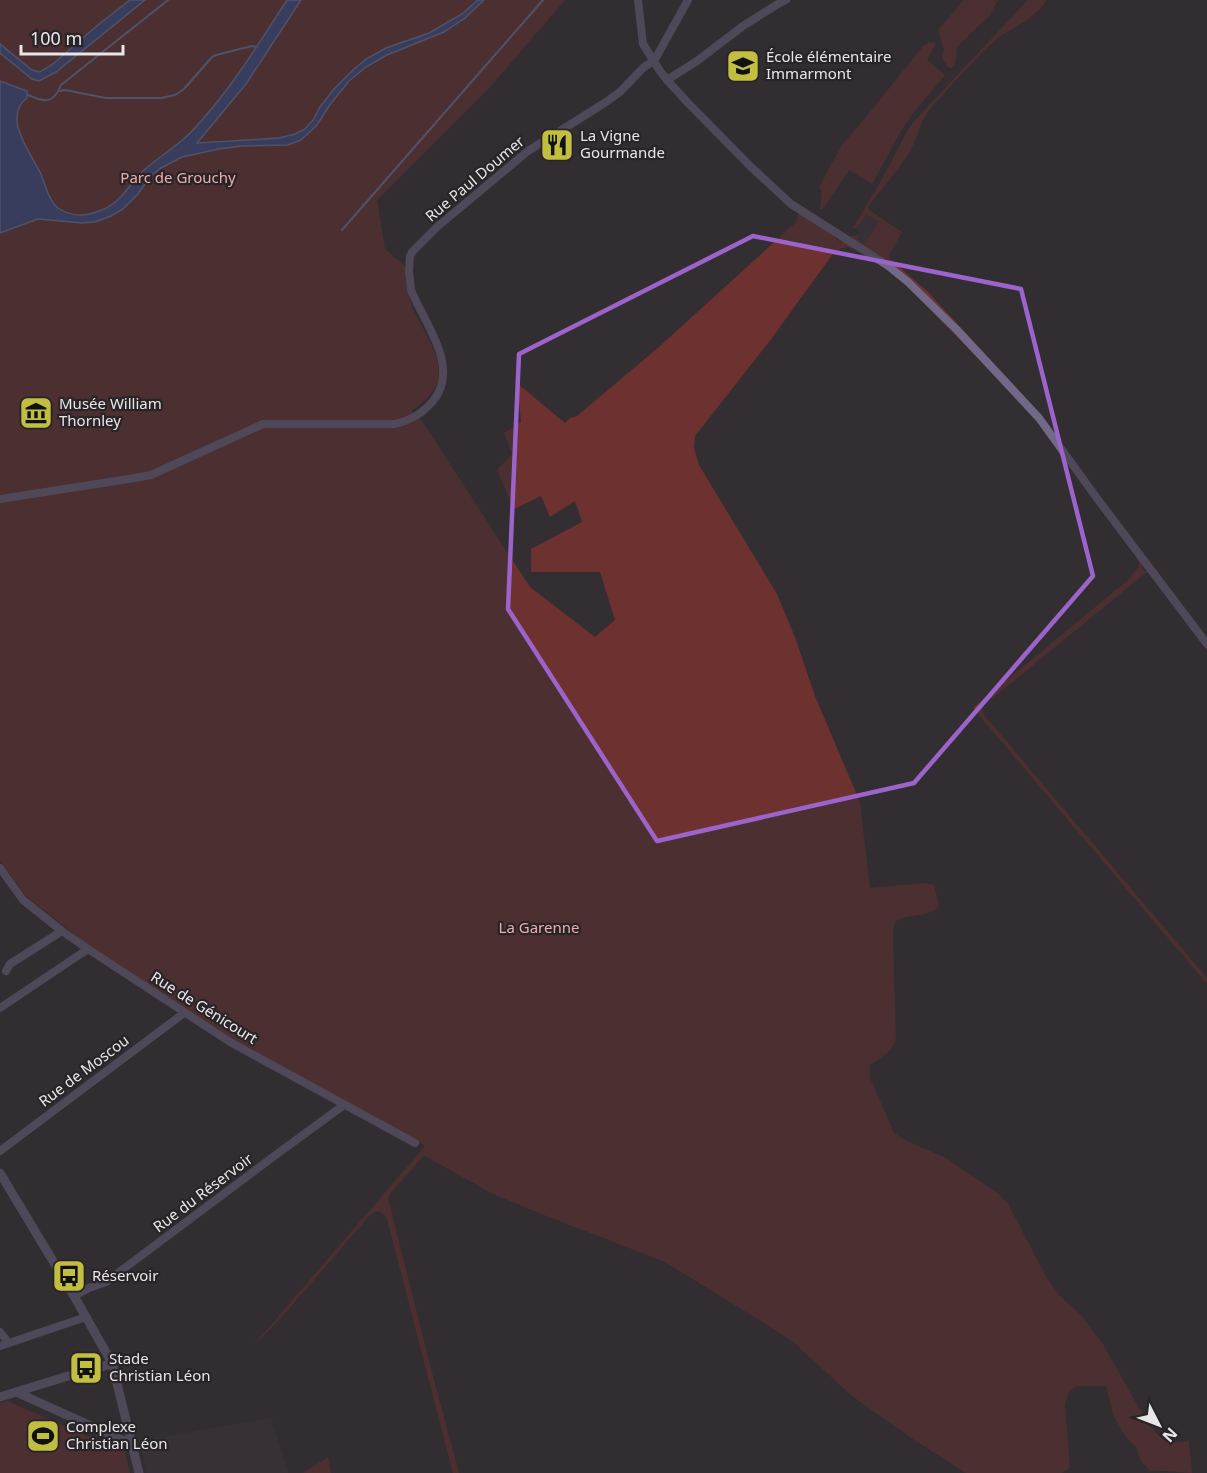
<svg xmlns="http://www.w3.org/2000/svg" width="1207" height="1473" viewBox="0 0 1207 1473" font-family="'Noto Sans',sans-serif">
	<rect width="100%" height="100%" fill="#322e32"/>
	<g fill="#3e363e">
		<polygon points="867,213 879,222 864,244 857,239 860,235 857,228"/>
		<polygon points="271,1418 288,1473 147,1473 140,1441"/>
	</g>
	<g fill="#6d312f">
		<path d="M0,0H565L491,86L377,200L385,249L405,266C405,280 407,294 412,307C431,347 462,379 411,411L418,415L530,587L595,637L615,620L600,572H531V549L582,522L575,501L550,517L541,496L514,509L497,470L512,454L504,433L521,422L517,383L565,423L570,418L577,416L660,346L793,225L798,218V213L797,212L832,234L837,240L845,242L896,274L936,312L1041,423L1143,565L1142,568L1145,571L1149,569L1207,647V650L1149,573L1147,572L982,707L984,715L1207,978V984L973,708L1129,579L1140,565L1135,555L1039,422L1007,388L913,292L894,274L855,249L847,247L838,250L832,255L772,338L695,436L694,448L699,465L777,594L795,637L815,696L860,802L870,888L924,883L934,885L939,906C928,919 908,912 895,922L893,933L896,1041L890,1051L870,1065V1078L894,1133L905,1140L946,1158L1000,1195L1008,1204L1047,1278L1060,1296L1080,1314L1103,1344L1148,1424L1161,1438L1176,1442L1189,1441L1192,1473C1178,1473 1164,1470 1150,1471L1141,1461L1136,1448L1124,1434L1114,1417L1106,1386H1078L1069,1392L1065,1404L1070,1468L1062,1473H966L917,1442L852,1396L793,1342L780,1333L665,1262L544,1215L493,1194L427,1157L424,1156L393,1190L388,1198L430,1365L459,1473H453L393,1242L386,1216L378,1211L371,1214L281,1318L253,1346L425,1146L417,1140L220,1032L91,947L27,897L0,861Z"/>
		<path d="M964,0H998L989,16L956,48C957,57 957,61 952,68H949L942,58L944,50L938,30Z"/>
		<path d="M1028,0H1047L1039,10L1026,21L1000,36L981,53L930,109C920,121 918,138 910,151C898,171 881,189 868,207L869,210L902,232L889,255V257L895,263L928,292L1031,404L1207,638L1058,442L931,301L850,238L852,236L860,235L857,239L864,244L879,222L867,214L857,228H853L883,177L907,131L915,120Z"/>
		<polygon points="930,42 934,42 936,44 927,60 945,75 913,113 901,131 872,184 849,170 822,210 820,209 822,192 819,187 842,145 861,123 924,45"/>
		<polygon points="7,1401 125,1452 130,1473 0,1473 0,1403"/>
		<polygon points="328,1457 331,1473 303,1473"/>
	</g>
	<g fill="#415192" stroke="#737eac" stroke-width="1.5">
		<polygon points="130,0 145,0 56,72 39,81 32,79 0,53 0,44 32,70 40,72 53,64 99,24"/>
		<path d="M287,0H301L246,84L197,143L279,138L295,134L305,129L313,120L320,107L334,89L353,70L366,59L386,48L429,33L462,14L478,0H484L465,18L444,32L387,55L366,67L349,81L329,106L317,125L301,140L288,145L242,146L219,149L182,157L161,168L150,177L138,194L123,209L111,216L95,222L82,223L38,219L0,233V81L27,91V98C2,117 30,152 40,172C45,183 48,200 58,208C68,215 82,217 93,213C121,206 126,187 144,170C159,157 176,147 190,133C229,93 257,46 287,0Z"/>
	</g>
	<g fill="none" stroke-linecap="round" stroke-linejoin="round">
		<g stroke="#737eac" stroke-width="2">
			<polyline points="59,91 65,90 106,98 161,98 175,95 184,89 212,57 216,55 252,46 257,47"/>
			<path d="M28,95C44,102 53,105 61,85L168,0"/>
			<polyline points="342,230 543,0"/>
		</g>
		<g stroke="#726887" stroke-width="8">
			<polyline points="638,0 643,44 660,71 667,80 689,104 751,167 791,204 887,265 908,282 957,330 1039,418 1096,497 1207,644"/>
			<polyline points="667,80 697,61 743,26 778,4 786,0"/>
			<path d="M0,499L135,478L151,475L263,424H394C410,421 423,413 433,401C461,367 424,323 411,290L409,271L410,256L412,252L437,227L528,151L603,104L620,92L644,67L654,61L688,0"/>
			<polyline points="0,868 23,900 62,931 88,949 230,1042 415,1143"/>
			<polyline points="6,971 10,964 62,931"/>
			<polyline points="0,1008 88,949"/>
			<polyline points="0,1151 184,1013"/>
			<polyline points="74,1296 89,1288 106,1282 281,1151 344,1105"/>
			<polyline points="0,1332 9,1343"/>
			<polyline points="0,1346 86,1317"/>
		</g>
		<g stroke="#726887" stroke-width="9">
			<polyline points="0,1173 74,1296 112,1363 139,1473"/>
			<polyline points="16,1392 131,1444"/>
			<polyline points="0,1397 68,1376 78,1376 112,1363"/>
		</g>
	</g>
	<path d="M0 0H1207V1473H0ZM753,236L1021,289L1093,576L914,783L657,841L508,609L519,354Z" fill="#322e32" fill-opacity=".55" fill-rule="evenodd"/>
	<path fill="none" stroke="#9c64cb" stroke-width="4.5" stroke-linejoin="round" d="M753,236L1021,289L1093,576L914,783L657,841L508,609L519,354Z"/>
	<defs>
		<symbol id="school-square" viewBox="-11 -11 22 22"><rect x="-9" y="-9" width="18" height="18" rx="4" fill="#c1be40" stroke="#282428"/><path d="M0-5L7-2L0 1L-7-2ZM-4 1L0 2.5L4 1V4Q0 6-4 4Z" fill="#111"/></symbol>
		<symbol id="restaurant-square" viewBox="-11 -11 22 22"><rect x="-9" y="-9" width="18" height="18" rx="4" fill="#c1be40" stroke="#282428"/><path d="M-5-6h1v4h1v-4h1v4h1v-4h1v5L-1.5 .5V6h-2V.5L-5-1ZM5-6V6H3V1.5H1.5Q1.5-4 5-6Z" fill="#111"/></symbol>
		<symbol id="museum-square" viewBox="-11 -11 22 22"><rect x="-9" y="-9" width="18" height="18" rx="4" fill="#c1be40" stroke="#282428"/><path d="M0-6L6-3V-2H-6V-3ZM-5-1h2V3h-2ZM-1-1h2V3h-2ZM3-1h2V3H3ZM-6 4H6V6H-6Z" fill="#111"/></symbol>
		<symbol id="bus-square" viewBox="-11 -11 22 22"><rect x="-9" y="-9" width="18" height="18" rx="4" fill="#c1be40" stroke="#282428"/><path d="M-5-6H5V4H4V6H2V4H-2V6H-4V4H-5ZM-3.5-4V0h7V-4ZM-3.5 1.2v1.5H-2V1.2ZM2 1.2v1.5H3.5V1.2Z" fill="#111"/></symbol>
		<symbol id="stadium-square" viewBox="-11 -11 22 22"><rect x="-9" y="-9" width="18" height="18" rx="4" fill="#c1be40" stroke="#282428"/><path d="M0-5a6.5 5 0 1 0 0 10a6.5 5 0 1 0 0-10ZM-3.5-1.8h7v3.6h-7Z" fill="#111"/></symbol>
	</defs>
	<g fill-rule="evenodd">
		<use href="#school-square" x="724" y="47" width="38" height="38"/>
		<use href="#restaurant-square" x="538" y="126" width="38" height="38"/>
		<use href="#museum-square" x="17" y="394" width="38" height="38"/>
		<use href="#bus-square" x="50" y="1257" width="38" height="38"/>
		<use href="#bus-square" x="67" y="1349" width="38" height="38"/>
		<use href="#stadium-square" x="24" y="1417" width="38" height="38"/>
	</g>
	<g text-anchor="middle" stroke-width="4.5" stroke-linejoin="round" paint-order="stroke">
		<g font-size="15" fill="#e9e6e8" stroke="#282428" text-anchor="start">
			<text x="766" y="62">École élémentaire<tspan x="766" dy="17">Immarmont</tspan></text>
			<text x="580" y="141">La Vigne<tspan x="580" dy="17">Gourmande</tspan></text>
			<text x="59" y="409">Musée William<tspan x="59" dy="17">Thornley</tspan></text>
			<text x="92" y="1281">Réservoir</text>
			<text x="109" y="1364">Stade<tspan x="109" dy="17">Christian Léon</tspan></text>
			<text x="66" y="1432">Complexe<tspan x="66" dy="17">Christian Léon</tspan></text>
		</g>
		<g font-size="15" fill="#f2ada8" stroke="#282428">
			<text x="178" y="183">Parc de Grouchy</text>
			<text x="539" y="933">La Garenne</text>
		</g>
		<g font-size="15" fill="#e9e6e8" stroke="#282428">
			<text transform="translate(475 179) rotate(-40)" y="5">Rue Paul Doumer</text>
			<text transform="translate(204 1008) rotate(32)" y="5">Rue de Génicourt</text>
			<text transform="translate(84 1071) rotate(-37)" y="5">Rue de Moscou</text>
			<text transform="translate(203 1193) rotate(-37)" y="5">Rue du Réservoir</text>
		</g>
	</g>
	<g transform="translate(1159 1425) rotate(132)" stroke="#282428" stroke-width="4.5" paint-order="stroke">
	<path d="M0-4.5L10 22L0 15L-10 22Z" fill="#e9e6e8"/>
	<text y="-9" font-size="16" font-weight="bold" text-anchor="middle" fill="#e9e6e8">N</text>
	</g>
	<path d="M21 45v9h102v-9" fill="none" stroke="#e9e6e8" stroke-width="3"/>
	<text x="30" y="45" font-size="18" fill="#e9e6e8" stroke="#282428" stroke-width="4.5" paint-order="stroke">100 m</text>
</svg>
